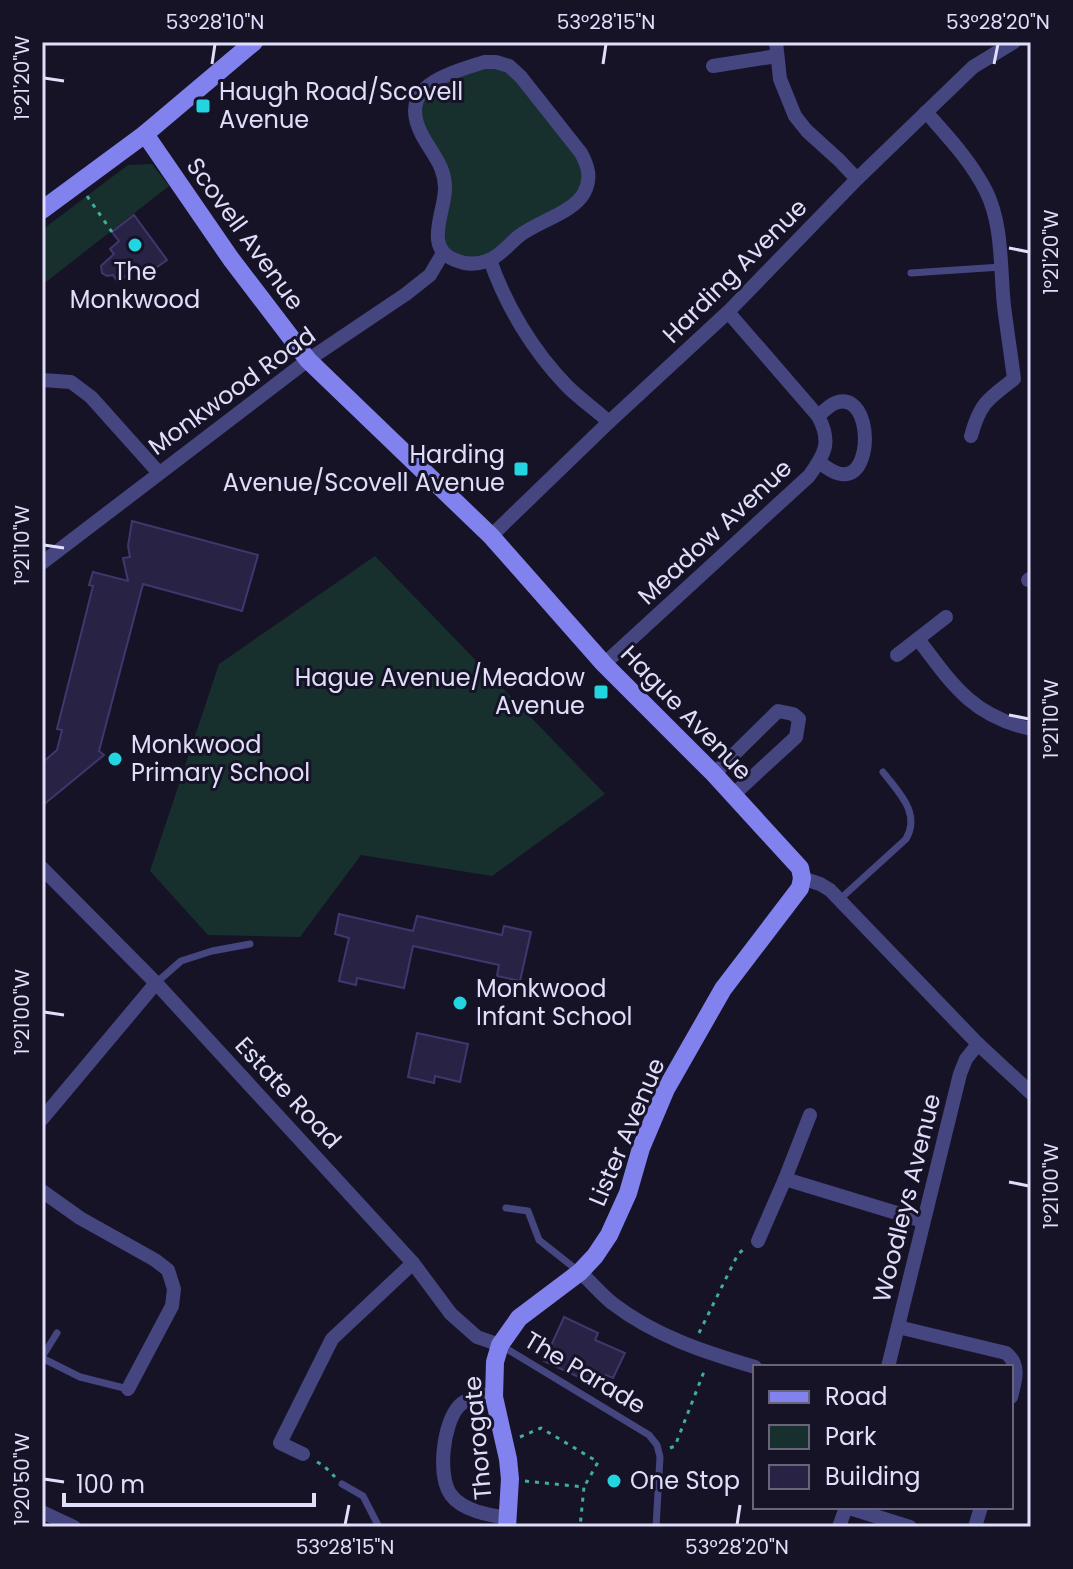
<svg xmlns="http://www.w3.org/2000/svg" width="1073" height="1569" viewBox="0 0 1073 1569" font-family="Poppins,sans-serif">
	<rect width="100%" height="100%" fill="#161327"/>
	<g fill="#17302e">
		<polygon points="484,62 509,66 581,153 586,190 490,260 443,253 445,186 422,135 419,94"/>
		<polygon points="128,165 152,164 169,186 42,285 42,230"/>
		<polygon points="375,556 605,794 492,876 361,855 300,937 208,935 150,871 219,664"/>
	</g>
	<g fill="#282245" stroke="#40376e" stroke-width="2">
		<polygon points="134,215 167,260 143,277 136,268 118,282 113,275 107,276 102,273 101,266 114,254 110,249 119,241 112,232"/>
		<polygon points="132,521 258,555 242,611 143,584 99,751 104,755 42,806 42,763 57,750 62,730 57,729 93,586 89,585 93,572 128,581 123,558 130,557 128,546"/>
		<polygon points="339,914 413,931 417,916 502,935 504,926 531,932 520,981 497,976 499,965 413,946 404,988 357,978 356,985 339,981 349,938 335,934"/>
		<polygon points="417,1033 468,1044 460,1082 435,1076 434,1083 408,1077"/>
		<polygon points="564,1317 598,1333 595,1340 625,1353 613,1378 606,1375 603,1382 589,1376 587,1381 544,1361"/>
	</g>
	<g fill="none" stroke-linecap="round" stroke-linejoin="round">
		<g stroke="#41aca2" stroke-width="3" stroke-dasharray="4 6" stroke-linecap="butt">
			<polyline points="87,196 112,232"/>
			<polyline points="699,1333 738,1254 744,1249"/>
			<polyline points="520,1437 541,1428 598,1462 584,1487"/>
			<polyline points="670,1448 675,1446 705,1369"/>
			<polyline points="317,1462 323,1465 335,1477"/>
			<polyline points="525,1481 584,1487 580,1527"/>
		</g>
		<g stroke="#454580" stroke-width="7">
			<polyline points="911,273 1001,267"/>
			<path d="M839,900L906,839C921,813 899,793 883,772"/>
			<polyline points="156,983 181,961 212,951 250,944"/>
			<polyline points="506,1208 528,1211 539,1240 577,1270"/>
			<polyline points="502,1346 649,1435 657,1445 660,1457 656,1527"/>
			<polyline points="42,1357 57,1333"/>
			<polyline points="42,1358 80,1377 128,1389"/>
			<polyline points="342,1484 363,1496 379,1527"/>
		</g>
		<g stroke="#454580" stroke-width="14">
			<polyline points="776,42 780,79 795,116 807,131 839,160 857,179"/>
			<path d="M484,62H496L509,66L521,77L581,153C588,166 592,178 584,193C573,213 538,221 519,236C509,244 502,254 491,259C479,265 467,265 455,260C424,248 444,214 445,190C446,167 432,154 422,135C396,85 449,74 484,62Z"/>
			<polyline points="713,66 777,56"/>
			<path d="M926,112C948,137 971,161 986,191C1003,225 1000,268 1004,306C1007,330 1011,355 1014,379C988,399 980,403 971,436"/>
			<path d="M490,260C506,306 533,351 567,386C580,399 596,410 609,422"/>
			<polyline points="42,380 71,382 91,397 159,473"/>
			<path d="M818,416C823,412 828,407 833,404C870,386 875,469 847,474C837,476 827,468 819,462"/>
			<polyline points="491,536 609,422 728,312 857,179 973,67 1014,42"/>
			<polyline points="42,563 308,360 406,294 430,275 443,253"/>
			<polyline points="1028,580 1031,578"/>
			<path d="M918,639C952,684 972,716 1031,729"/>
			<polyline points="897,655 946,617"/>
			<path d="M604,664L809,476C825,454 832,442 818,416L728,312"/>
			<polyline points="714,774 778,711 793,714 799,719 796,737 733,795"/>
			<polyline points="42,868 156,983 413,1263 451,1314 477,1337 500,1345"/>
			<polyline points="802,878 820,884 830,890 978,1044 1031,1093"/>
			<polyline points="42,1119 156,983"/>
			<polyline points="785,1179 923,1221"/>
			<polyline points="42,1191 80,1218 155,1260 168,1270 174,1289 172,1306 128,1389"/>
			<polyline points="758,1241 785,1179 810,1115"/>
			<path d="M580,1272C591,1282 601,1294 612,1303C655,1336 704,1352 755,1367"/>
			<path d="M898,1327L1006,1353C1021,1365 1015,1381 1011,1397"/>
			<polyline points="888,1367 960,1074 966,1059 978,1044"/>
			<path d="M494,1394C482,1396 468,1397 459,1406C443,1423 437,1476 451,1495C463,1511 489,1515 508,1518"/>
			<polyline points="303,1454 280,1443 332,1339 413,1263"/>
			<polyline points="42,1512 74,1527"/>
			<polyline points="839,1527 846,1507 910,1527"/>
			<polyline points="975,1527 981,1507"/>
		</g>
		<g stroke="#8182ee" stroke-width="18">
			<polyline points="145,134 231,259 308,360 491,536 604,664 714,774 800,868 802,878 800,888 723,989 666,1089 641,1148 628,1193 609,1235 595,1256 580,1272 519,1318 500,1345 495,1362 494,1397 508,1459 510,1479 507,1527"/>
			<polyline points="42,210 145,134 254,42"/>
		</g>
	</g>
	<path fill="none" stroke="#e0defb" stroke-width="3" d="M212,64L215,44M603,64L606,44M994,64L998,44M44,78L64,81M1009,248L1029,252M44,545L64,548M1009,715L1029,719M44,1012L64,1015M1009,1182L1029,1186M44,1479L64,1482M345,1525L349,1505M737,1525L740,1505"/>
	<g fill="#23d4e1" stroke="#161327" stroke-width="3">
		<rect x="195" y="98" width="16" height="16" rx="4"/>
		<circle cx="135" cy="245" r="8"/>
		<rect x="513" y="461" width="16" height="16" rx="4"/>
		<rect x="593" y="684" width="16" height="16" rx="4"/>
		<circle cx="115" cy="759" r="8"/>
		<circle cx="460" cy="1003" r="8"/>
		<circle cx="614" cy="1481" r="8"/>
	</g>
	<g text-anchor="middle" stroke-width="6" stroke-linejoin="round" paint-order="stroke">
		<g font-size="24" fill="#e0defb" stroke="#161327" text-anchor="start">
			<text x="219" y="100">Haugh Road/Scovell<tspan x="219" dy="28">Avenue</tspan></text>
			<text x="135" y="280" text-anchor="middle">The<tspan x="135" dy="28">Monkwood</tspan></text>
			<text x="505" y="463" text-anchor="end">Harding<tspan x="505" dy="28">Avenue/Scovell Avenue</tspan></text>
			<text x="585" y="686" text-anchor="end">Hague Avenue/Meadow<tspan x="585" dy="28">Avenue</tspan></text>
			<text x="131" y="753">Monkwood<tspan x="131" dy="28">Primary School</tspan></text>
			<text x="476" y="997">Monkwood<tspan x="476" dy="28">Infant School</tspan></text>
			<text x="630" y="1489">One Stop</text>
		</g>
		<g font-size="24" fill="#e0defb" stroke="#161327">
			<text transform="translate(245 234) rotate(54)" y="8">Scovell Avenue</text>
			<text transform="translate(735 271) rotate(-45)" y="8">Harding Avenue</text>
			<text transform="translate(232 391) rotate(-36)" y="8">Monkwood Road</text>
			<text transform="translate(715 532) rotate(-43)" y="8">Meadow Avenue</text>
			<text transform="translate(686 713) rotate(46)" y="8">Hague Avenue</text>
			<text transform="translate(288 1093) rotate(47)" y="8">Estate Road</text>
			<text transform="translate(627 1132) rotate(-67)" y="8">Lister Avenue</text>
			<text transform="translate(907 1198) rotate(-76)" y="8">Woodleys Avenue</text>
			<text transform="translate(585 1373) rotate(31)" y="8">The Parade</text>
			<text transform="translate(478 1438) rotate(-95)" y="8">Thorogate</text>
		</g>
	</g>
	<rect width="1073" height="1569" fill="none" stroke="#161327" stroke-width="88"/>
	<rect x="753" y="1365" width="260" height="144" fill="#161327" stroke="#67647c" stroke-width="2"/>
	<rect x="769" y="1391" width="40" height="12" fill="#8182ee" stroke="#67647c" stroke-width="2"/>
	<text x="825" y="1405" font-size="24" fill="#e0defb">Road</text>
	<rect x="769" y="1425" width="40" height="24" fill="#17302e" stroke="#67647c" stroke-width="2"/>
	<text x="825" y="1445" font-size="24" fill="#e0defb">Park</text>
	<rect x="769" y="1465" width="40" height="24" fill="#282245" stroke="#67647c" stroke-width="2"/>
	<text x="825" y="1485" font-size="24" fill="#e0defb">Building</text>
	<path d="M64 1493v12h250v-12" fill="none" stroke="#e0defb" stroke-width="4"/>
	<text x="76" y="1493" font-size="24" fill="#e0defb" stroke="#161327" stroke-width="6" paint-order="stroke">100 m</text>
	<rect x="44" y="44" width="985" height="1481" fill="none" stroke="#e0defb" stroke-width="3"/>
	<g font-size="20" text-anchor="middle" fill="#e0defb">
		<text x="215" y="29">53°28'10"N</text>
		<text x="606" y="29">53°28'15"N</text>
		<text x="998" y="29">53°28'20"N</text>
		<text transform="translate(22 78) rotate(-90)" y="7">1°21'20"W</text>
		<text transform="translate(1051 252) rotate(-90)" y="7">1°21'20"W</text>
		<text transform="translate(22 545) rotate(-90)" y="7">1°21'10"W</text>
		<text transform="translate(1051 719) rotate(-90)" y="7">1°21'10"W</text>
		<text transform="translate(22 1012) rotate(-90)" y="7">1°21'00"W</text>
		<text transform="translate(1051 1186) rotate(-90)" y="7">1°21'00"W</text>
		<text transform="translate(22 1479) rotate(-90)" y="7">1°20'50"W</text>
		<text x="345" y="1554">53°28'15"N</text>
		<text x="737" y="1554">53°28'20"N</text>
	</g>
</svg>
